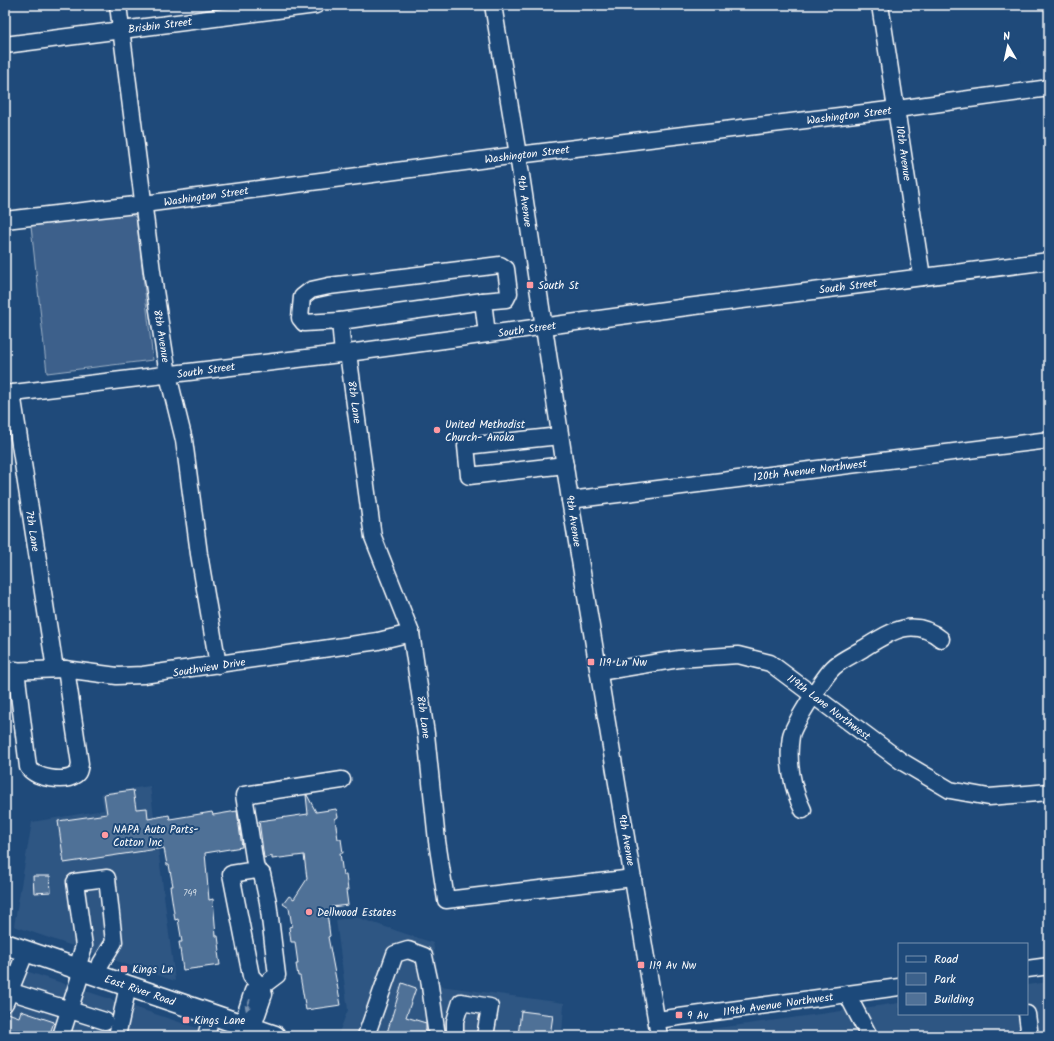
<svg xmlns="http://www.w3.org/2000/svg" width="1054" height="1041" viewBox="0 0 1054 1041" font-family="Kalam,sans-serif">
	<rect width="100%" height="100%" fill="#1f4a7a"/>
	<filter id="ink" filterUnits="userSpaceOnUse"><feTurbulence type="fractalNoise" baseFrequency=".025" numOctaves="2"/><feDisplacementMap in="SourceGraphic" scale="8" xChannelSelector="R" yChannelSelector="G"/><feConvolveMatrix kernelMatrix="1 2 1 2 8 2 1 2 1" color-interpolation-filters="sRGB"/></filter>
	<g filter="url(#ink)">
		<g fill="#2e5683">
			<polygon points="150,786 175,981 14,926 32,822 104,810 101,793"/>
			<polygon points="356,917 433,943 440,986 564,1003 562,1036 338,1035 348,1010 336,920"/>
			<polygon points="5,964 200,1029 199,1036 5,1036"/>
			<polygon points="1049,982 1049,1036 675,1036 675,1034 899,1003 899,1014 1027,1014 1027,985"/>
		</g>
		<polygon fill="#3c618b" stroke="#9eb0c5" points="128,213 136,217 153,360 47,373 31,226"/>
		<g fill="#507197" stroke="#fff">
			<polygon points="133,790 136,809 147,808 148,819 169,815 170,819 212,812 213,815 237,811 242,847 205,853 209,900 213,899 216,936 218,936 220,951 218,952 220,965 183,970 179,942 182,942 178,919 175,920 170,886 173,886 169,865 167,865 164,848 64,863 58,821 107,814 104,794"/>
			<polygon points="306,795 307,795 316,812 336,809 338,817 335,819 338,839 341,839 343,853 340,853 343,875 346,875 348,890 346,890 348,905 331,907 327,913 330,936 328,937 341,1005 306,1010 300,976 298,976 296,964 298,964 295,942 291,942 289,927 292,926 289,908 283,904 289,896 294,899 307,879 304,855 272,859 272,856 264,858 259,821 308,814"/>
			<polygon points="33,876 50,876 51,892 34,893"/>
			<polygon points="402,983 416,988 406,1017 426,1023 426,1036 386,1036"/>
			<polygon points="21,1011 54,1022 49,1036 5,1036 5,1012 19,1017"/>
			<polygon points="521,1011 553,1015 550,1036 518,1036"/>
		</g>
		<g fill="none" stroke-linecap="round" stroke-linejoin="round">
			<defs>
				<g id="minor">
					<polyline points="118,5 152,271 168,375 184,440 199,554 218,665"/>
					<polyline points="493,5 518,155 570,500 659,1036"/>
					<polyline points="880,5 922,277"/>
					<polyline points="5,45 316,5"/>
					<polyline points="5,220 144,204 518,155 897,109 1049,88"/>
					<polyline points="340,321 483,301"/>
					<polyline points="348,353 373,537 411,633 426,734 437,841 446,900 633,878"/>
					<polyline points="343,354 340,321 304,323 300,318 302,297 311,290 329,286 500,265 506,269 509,293 506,299 483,301 487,334"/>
					<polyline points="12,393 55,669"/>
					<polyline points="5,394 348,353 687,307 1049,261"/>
					<polyline points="560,436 466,446 469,476 565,465"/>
					<polyline points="570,500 1049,440"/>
					<path d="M16,670L28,767C34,778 64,783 75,775C79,773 79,769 80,764L66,669"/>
					<polyline points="5,671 64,669 117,676 143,675 378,641 411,633"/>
					<polyline points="599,672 679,659 738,655 770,663 901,761 950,790 989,797 1049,792"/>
					<path d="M803,810C792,788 787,761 791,736C793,725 826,673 835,666C843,659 855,654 864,648C890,632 913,616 941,639"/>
					<polyline points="256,870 262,874 268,902 277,975 261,987 251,976 231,874 256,870 244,795 342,780"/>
					<polyline points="77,968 84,946 75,882 107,878 114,942 101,963 97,975"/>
					<polyline points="1027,969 1049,966"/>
					<polyline points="9,991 105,1021"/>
					<polyline points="847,994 869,1036"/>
					<polyline points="5,1003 26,951"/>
					<polyline points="657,1020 899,987"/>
					<polyline points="242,1025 253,991 261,987 264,994 252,1029"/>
					<polyline points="61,1036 82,970"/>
					<polyline points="117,1036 128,986"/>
					<polyline points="206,1036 212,1015"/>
					<polyline points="366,1036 395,954 408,950 424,956 429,979 437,1036"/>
					<polyline points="455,1036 455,1021 461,1002 490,1007 485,1036"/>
					<polyline points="1026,1036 1029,1029 1027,1014"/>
				</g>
				<polyline id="major" points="5,944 275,1036"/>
			</defs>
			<use href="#minor" stroke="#fff" stroke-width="19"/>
			<use href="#major" stroke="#fff" stroke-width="23"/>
			<use href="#minor" stroke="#1f4a7a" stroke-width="16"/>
			<use href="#major" stroke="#1f4a7a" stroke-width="20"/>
		</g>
		<defs><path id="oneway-solid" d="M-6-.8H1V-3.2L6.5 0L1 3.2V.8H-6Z"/></defs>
		<use fill="#7992af" href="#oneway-solid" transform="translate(248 1005) rotate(109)"/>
	</g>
	<g fill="#ff9aa2" stroke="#1f4a7a" stroke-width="1.5">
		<rect x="526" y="281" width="8" height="8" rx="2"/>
		<circle cx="437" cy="430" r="4"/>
		<rect x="587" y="658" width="8" height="8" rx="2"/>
		<circle cx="105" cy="835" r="4"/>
		<circle cx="309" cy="912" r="4"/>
		<rect x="637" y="961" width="8" height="8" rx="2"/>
		<rect x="120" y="965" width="8" height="8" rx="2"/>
		<rect x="675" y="1011" width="8" height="8" rx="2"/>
		<rect x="182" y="1016" width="8" height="8" rx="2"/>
	</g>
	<g text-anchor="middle" stroke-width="4" stroke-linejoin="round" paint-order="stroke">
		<g font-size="9" fill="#d3dce5">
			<text x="190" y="896">749</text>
		</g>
		<g font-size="11" fill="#fff" stroke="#1f4a7a">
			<text transform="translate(160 25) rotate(-7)" y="4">Brisbin Street</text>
			<text transform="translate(849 115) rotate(-7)" y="4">Washington Street</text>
			<text transform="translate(904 153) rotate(82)" y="4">10th Avenue</text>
			<text transform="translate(527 154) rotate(-7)" y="4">Washington Street</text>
			<text transform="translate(206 196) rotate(-8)" y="4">Washington Street</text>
			<text transform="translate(525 201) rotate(82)" y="4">9th Avenue</text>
			<text transform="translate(848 286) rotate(-7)" y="4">South Street</text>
			<text transform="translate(527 329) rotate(-8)" y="4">South Street</text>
			<text transform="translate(162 336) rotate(81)" y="4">8th Avenue</text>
			<text transform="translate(206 370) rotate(-8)" y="4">South Street</text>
			<text transform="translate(355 402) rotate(82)" y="4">8th Lane</text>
			<text transform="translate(810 470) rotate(-7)" y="4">120th Avenue Northwest</text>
			<text transform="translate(574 521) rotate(81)" y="4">9th Avenue</text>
			<text transform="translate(33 531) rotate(81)" y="4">7th Lane</text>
			<text transform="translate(209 667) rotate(-9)" y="4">Southview Drive</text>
			<text transform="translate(829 707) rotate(37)" y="4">119th Lane Northwest</text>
			<text transform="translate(424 717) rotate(82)" y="4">8th Lane</text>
			<text transform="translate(627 840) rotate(80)" y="4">9th Avenue</text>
			<text transform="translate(140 990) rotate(19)" y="4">East River Road</text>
			<text transform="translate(778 1004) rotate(-8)" y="4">119th Avenue Northwest</text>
		</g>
		<g font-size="11" fill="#fff" stroke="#1f4a7a" text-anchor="start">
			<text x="538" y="289">South St</text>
			<text x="445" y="428">United Methodist<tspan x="445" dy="13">Church- Anoka</tspan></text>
			<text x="599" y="666">119 Ln Nw</text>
			<text x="113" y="833">NAPA Auto Parts-<tspan x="113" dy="13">Cotton Inc</tspan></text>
			<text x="317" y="916">Dellwood Estates</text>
			<text x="649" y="969">119 Av Nw</text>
			<text x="132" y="973">Kings Ln</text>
			<text x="687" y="1019">9 Av</text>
			<text x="194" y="1024">Kings Lane</text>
		</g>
	</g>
	<rect width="1054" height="1041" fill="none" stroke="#1f4a7a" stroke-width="20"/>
	<rect x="10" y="10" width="1034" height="1021" fill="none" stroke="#fff" stroke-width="1.5" filter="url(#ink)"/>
	<rect x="898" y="943" width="130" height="72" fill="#1f4a7a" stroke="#7992af"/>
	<rect x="906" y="956" width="20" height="6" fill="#1f4a7a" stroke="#7992af"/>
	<text x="934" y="963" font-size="12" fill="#ffffff">Road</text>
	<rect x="906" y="973" width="20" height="12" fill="#3c618b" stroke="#7992af"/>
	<text x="934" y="983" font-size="12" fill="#ffffff">Park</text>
	<rect x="906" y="993" width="20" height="12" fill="#507197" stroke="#7992af"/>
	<text x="934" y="1003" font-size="12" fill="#ffffff">Building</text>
	<g transform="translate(1008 46) rotate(351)" stroke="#1f4a7a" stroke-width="3" paint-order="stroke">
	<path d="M0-3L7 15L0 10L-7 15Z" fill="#ffffff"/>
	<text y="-6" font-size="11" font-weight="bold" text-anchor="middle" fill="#ffffff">N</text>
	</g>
</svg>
